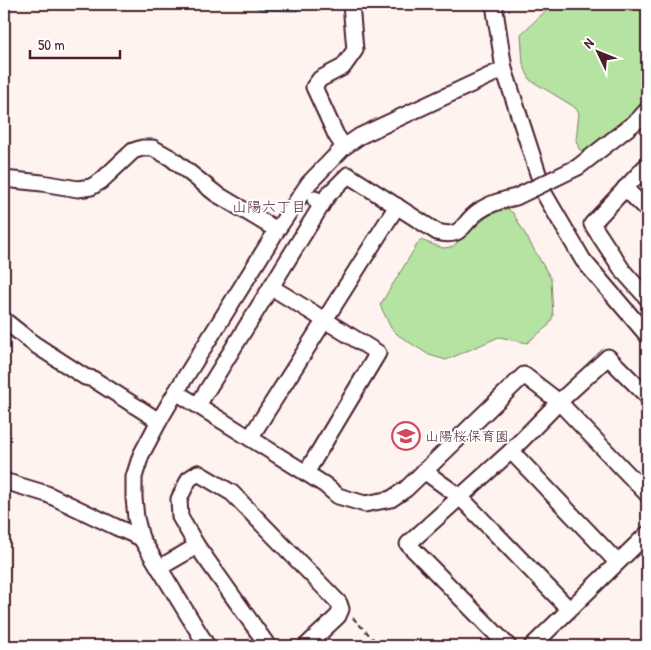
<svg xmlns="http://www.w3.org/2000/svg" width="651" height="650" viewBox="0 0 651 650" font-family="'Patrick Hand','Klee One',sans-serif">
	<rect width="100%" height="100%" fill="#fef3ef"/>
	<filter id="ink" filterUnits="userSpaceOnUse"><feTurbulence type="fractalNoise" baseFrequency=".02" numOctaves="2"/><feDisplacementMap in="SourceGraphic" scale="10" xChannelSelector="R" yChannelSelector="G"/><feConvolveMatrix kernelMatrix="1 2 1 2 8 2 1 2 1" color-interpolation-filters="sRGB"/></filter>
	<g filter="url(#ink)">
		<g fill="#b4e3a2" stroke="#7f8166">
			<polygon points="553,4 590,4 616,6 618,4 647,4 647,102 586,154 579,149 576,140 579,112 573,106 530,80 523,64 521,34"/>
			<polygon points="506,208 513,213 551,279 553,316 549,325 527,343 499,337 446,360 429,355 398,335 391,328 380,305 420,240 443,248 452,247 488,216"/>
		</g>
		<polygon fill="#82d1e0" stroke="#6c8a98" points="254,4 302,4 297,11 260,10"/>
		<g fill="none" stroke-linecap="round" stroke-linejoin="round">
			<defs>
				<g id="minor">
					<polyline points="494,4 504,69 545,195 583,260 647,335"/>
					<polyline points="344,147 336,135 314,87 320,79 343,67 355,50 351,4"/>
					<polyline points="647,165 592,224 623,271 647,298"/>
					<polyline points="578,167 638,120 647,110"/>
					<polyline points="4,179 42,183 78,189 91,187 101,181 133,151 142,148 153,148 171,158 215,193 277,230"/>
					<polyline points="625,188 647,210"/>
					<path d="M315,199L321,206L328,195L348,175L437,232C464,239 461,223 479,211C490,203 503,200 516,197"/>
					<polyline points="4,320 34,344 85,377 93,379 159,421"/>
					<polyline points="176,392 306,473 325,485 338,496 365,504 391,499 406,489 524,375 559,402 647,494"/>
					<polyline points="198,405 271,287"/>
					<polyline points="250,438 397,206"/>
					<polyline points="511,451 617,562"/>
					<polyline points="424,471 460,497 569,609"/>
					<polyline points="306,473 378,353 271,287 321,206"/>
					<polyline points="4,481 47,494 116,527 141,538"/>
					<polyline points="159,568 197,546"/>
					<polyline points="207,646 141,538 136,518 134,498 134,477 141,455 159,421 176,392 277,230 309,183 344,147 360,136 504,69"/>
					<polyline points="268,646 197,546 180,517 179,499 189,479 198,473 232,493 339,603 341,609 338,616 306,646"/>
					<polyline points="508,646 408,544 511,451 559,402 608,357 647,396"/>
					<polyline points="532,646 647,534"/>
				</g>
			</defs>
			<use href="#minor" stroke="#4a1f2b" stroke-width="19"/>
			<polyline stroke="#4a1f2b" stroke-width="2" stroke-dasharray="5 4" stroke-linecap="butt" points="353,618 380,646"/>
			<use href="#minor" stroke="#fff" stroke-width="15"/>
			<defs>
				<polyline id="minor-bridge" points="516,197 578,167"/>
			</defs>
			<use href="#minor-bridge" stroke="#4a1f2b" stroke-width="19" stroke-linecap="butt"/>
			<use href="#minor-bridge" stroke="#fff" stroke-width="15"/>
		</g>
	</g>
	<defs>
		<symbol id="school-ring" viewBox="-11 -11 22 22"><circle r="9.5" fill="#fff" stroke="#d1495b" stroke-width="1.5"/><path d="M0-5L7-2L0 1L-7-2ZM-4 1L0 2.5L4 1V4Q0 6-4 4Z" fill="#d1495b"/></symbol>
	</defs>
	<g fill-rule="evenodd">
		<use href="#school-ring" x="390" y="420" width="32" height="32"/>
	</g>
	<g text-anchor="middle" stroke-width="4" stroke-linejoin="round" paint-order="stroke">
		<g font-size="14" fill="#4a1f2b" stroke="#fff" text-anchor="start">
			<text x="425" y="441">山陽桜保育園</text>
		</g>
		<g font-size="15" fill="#4a1f2b" stroke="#fff">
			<text x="269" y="212">山陽六丁目</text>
		</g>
	</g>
	<rect width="651" height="650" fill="none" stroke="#fff" stroke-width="20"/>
	<rect x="10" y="10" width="631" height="630" fill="none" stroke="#4a1f2b" stroke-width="2" filter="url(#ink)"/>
	<g transform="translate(598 52) rotate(313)" stroke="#ffffff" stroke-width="4" paint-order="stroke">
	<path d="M0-4L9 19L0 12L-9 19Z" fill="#4a1f2b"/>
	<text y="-8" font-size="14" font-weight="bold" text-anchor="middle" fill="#4a1f2b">N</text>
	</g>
	<path d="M30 50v8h90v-8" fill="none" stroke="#4a1f2b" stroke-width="2.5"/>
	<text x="38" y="50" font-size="15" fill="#4a1f2b" stroke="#ffffff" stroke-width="4" paint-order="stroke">50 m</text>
</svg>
